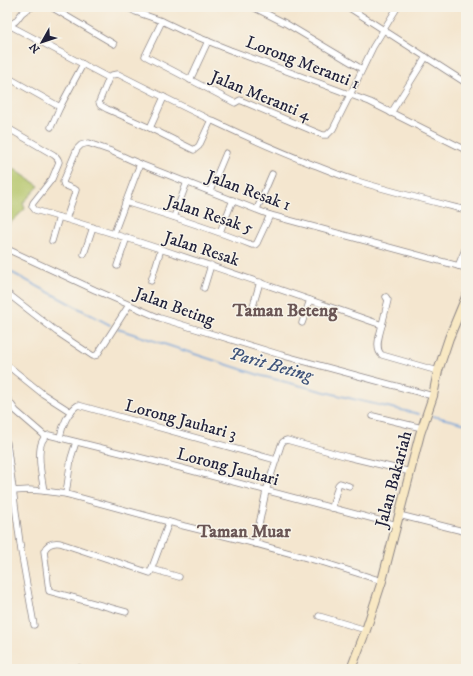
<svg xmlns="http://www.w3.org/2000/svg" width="473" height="676" viewBox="0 0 473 676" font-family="'IM FELL DW Pica',serif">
	<rect width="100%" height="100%" fill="#f7f3e8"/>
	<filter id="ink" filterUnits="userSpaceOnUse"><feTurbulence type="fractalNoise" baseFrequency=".025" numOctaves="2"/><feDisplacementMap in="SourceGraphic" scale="8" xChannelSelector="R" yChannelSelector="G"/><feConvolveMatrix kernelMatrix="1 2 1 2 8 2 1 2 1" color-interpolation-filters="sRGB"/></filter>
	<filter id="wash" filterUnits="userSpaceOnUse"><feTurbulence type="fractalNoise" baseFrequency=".012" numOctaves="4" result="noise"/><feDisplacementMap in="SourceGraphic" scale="16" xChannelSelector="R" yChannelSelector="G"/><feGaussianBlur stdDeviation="0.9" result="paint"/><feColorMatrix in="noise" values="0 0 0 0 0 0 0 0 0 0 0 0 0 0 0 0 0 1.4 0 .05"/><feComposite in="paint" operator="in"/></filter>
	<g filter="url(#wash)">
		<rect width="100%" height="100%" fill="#f4e6cf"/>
		<polygon fill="#b3c467" stroke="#6a7351" points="7,164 39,186 23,203 25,209 7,226"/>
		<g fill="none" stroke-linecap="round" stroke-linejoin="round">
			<g stroke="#6e9fd8" stroke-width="1.5">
				<polyline points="7,270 110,325"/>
				<polyline points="118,329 262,376 361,401 419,414"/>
				<polyline points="433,416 466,424"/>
			</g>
		</g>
	</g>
	<g filter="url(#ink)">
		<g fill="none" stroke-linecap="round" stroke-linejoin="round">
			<defs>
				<g id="street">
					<polyline points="51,7 114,44"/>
					<polyline points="127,7 136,12 162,21 185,32 230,50 370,102 466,150"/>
					<polyline points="253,7 285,23 362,69"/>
					<polyline points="348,7 466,83"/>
					<polyline points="162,21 145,56 235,103 240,100 242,101 318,133 323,135 327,135 333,129 350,95 373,47 397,8"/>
					<polyline points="7,24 109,78"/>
					<path d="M9,25C17,22 17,19 22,13C25,10 28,9 32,7"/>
					<polyline points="7,77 60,107 51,127"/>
					<polyline points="190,80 208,41"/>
					<polyline points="60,107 83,64"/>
					<polyline points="391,113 426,57"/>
					<path d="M211,120L199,146L194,150L150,128L107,109L100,105L99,102L109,78L112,75L118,74C183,107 247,139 314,165C328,170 343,177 357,181C393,192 430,201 466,210"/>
					<polyline points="150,128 164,97"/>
					<path d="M11,130L54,155C57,157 58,158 59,162L52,179L33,203L32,206L35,210C152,244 267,285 382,325C380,333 374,349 382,355L438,371"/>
					<polyline points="210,191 226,153"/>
					<path d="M125,202C168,215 210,228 252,245H255L257,243L270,215"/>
					<polyline points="257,209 272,174"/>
					<polyline points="174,217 187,182"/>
					<polyline points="66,219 76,190 64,185 63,182 77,149 81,145 88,143 111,151 140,164 270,215 466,268"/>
					<polyline points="220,232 233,200"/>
					<polyline points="114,233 140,164"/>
					<polyline points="52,241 59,217"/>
					<polyline points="7,249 95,290 160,318 281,355 433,396"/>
					<polyline points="84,254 93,227"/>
					<polyline points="117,266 127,237"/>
					<polyline points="458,266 466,247"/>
					<polyline points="151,281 161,249"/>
					<polyline points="204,288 211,265"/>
					<polyline points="7,293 57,332 93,356 97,355 129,305"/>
					<polyline points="253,306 260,282"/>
					<polyline points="302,323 310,300"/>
					<polyline points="382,325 388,300 386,297"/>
					<polyline points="7,365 43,394 71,412"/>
					<polyline points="9,401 16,411 45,436"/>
					<polyline points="373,416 422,428"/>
					<path d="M60,437C62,427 68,411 78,405L276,460"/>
					<polyline points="7,443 21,551 34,625"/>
					<polyline points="7,489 13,489"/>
					<polyline points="13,491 29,490 44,491 66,494 184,526 249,542 322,562 382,581"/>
					<path d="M44,491C42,479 33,439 49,435L166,464L397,525"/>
					<polyline points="66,494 71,458 76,442"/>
					<polyline points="332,508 338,485 340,483 349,486"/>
					<polyline points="399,515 463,531"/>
					<path d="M255,544L266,491L281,445C282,442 283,441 287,440L348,457L411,472"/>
					<polyline points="152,569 179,577"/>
					<path d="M126,612L49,591L44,551C47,544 53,542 60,543L150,573L169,522"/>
					<polyline points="319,616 366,630"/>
					<polyline points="79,668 79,669"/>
				</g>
				<polyline id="secondary" points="351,669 366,630 382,581 420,434 433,396 438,371 449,338 466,297"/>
			</defs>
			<use href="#street" stroke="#8b8485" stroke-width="7"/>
			<use href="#secondary" stroke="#8b8485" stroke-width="10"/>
			<use href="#street" stroke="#fff" stroke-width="5.5"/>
			<use href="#secondary" stroke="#f8e8c3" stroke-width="8"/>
		</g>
	</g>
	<g text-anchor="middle" stroke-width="3" stroke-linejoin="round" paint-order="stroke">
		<g font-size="17" fill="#22223b" stroke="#f7f3e8">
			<text transform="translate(303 62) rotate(21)" y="6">Lorong Meranti 1</text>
			<text transform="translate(261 95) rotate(22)" y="6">Jalan Meranti 4</text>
			<text transform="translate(249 190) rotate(20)" y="6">Jalan Resak 1</text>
			<text transform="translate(210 214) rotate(18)" y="6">Jalan Resak 5</text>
			<text transform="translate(202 248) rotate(18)" y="6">Jalan Resak</text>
			<text transform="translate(175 306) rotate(20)" y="6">Jalan Beting</text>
			<text transform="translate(181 419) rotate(15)" y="6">Lorong Jauhari 3</text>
			<text transform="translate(228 466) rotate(15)" y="6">Lorong Jauhari</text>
			<text transform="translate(393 479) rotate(-75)" y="6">Jalan Bakariah</text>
		</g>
		<g font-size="18" font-weight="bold" fill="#6a5655" stroke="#f7f3e8">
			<text x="285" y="316">Taman Beteng</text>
			<text x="244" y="537">Taman Muar</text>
		</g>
		<g font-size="18" font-style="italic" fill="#40547a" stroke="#f7f3e8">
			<text transform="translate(271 364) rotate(16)" y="6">Parit Beting</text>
		</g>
	</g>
	<rect width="473" height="676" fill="none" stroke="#f7f3e8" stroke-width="24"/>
	<g transform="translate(42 42) rotate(231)" stroke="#f7f3e8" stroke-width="3" paint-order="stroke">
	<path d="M0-3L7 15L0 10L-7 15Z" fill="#22223b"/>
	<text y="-6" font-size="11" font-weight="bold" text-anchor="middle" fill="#22223b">N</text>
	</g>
</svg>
